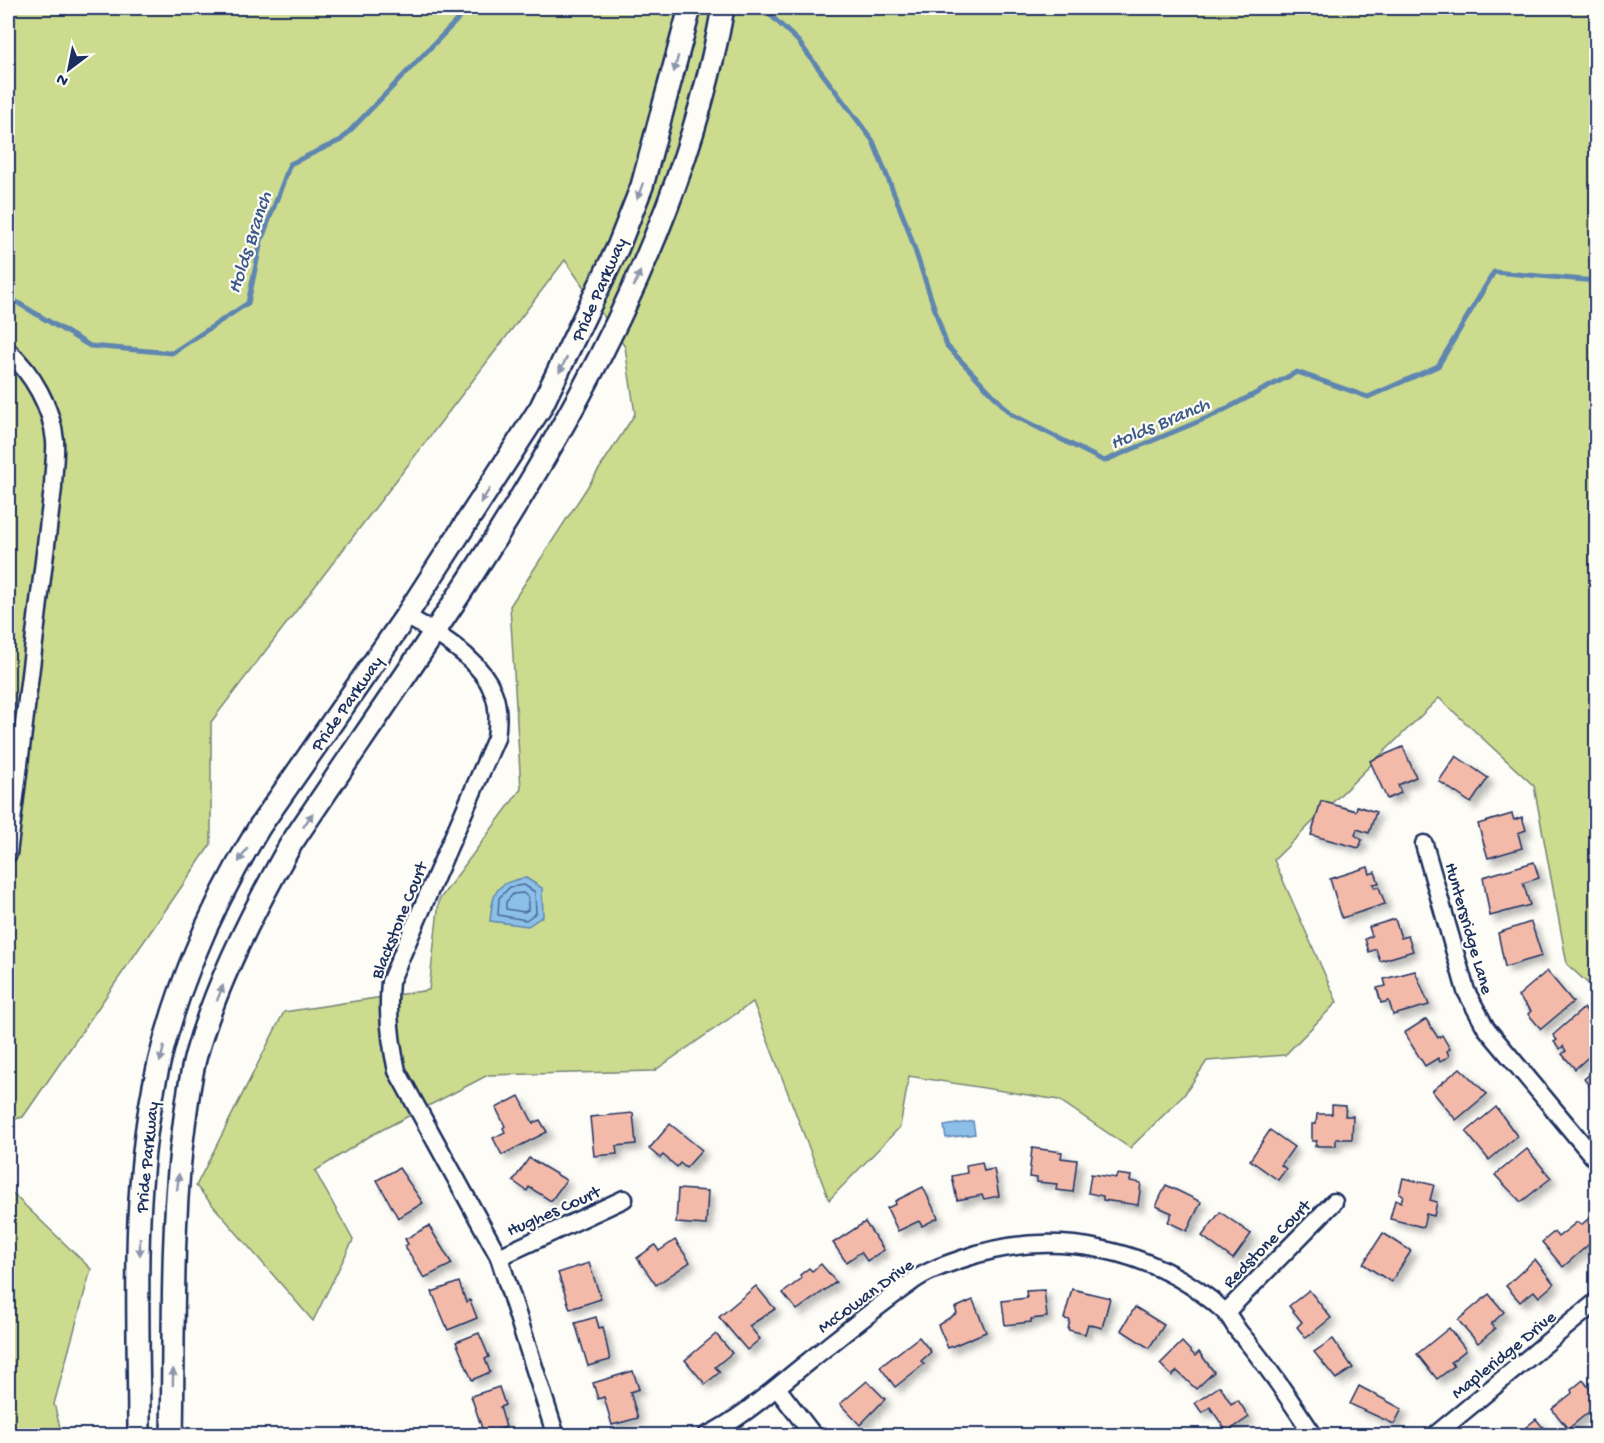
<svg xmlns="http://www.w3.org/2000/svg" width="1604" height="1443" viewBox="0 0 1604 1443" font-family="'Gochi Hand',sans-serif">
	<defs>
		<filter id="shadow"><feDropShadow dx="5.5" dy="5.5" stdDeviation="3" flood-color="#0004"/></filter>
	</defs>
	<rect width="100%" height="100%" fill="#fdfcf7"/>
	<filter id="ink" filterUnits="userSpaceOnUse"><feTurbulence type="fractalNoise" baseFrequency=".0167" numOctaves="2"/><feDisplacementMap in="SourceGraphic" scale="12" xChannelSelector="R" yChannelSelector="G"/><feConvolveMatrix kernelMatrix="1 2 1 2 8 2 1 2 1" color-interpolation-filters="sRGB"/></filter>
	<g filter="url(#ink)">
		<g fill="#cddb8e" stroke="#748576" stroke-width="1.5">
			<polygon points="8,8 1596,8 1596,991 1567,964 1534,786 1439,698 1274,860 1337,1002 1285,1055 1207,1061 1184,1095 1130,1148 1059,1100 909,1076 900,1127 829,1200 753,1002 654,1071 488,1075 370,1136 315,1171 353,1240 313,1321 196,1186 284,1012 429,990 439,900 521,789 510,606 635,414 625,347 565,260 211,722 211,844 23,1117 8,1121"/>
			<polygon points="8,1189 91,1269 54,1404 62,1435 8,1435"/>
		</g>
		<g fill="#8cc0e9" stroke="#5f86b1" stroke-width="1.5">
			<path d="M526,878L542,888L543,916L528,926L490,921C493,892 495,882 526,878Z"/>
			<polygon points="973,1121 975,1134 946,1138 944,1126"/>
		</g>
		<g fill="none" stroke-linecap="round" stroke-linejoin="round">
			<g stroke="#486996" stroke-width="1.5">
				<polygon points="524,885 535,892 536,913 526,920 498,915 499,898 510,887"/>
				<polygon points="523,893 528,897 528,910 524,912 506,909 506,902 513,894"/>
			</g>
			<g stroke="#5f86b1" stroke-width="5">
				<polyline points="763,8 798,41 873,141 907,226 947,346 1011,414 1104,461 1214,415 1297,372 1368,397 1438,366 1494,272 1596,281"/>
				<polyline points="8,297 90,346 172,353 248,303 261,241 290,164 341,140 462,15 464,8"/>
			</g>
		</g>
		<g fill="#f3baaa" stroke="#1b2f5e" stroke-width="1.5" filter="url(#shadow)">
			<polygon points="1403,747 1416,777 1398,785 1401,793 1387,799 1370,761"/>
			<polygon points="1456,756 1488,778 1471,803 1439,781"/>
			<polygon points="1321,801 1356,811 1357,806 1376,812 1369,833 1357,829 1355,835 1362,840 1359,848 1311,835"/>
			<polygon points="1512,814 1514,820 1522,817 1526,830 1518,833 1522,848 1488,858 1478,824"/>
			<polygon points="1534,862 1539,878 1523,883 1530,905 1490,916 1483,877"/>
			<polygon points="1368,867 1370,874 1375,872 1379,883 1373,884 1375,888 1379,887 1385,904 1342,918 1330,879"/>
			<polygon points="1395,919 1401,938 1408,936 1413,951 1380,961 1376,949 1369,952 1365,939 1372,936 1369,927"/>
			<polygon points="1531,922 1542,956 1505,967 1498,933"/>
			<polygon points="1415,971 1429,1005 1393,1015 1389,1001 1381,1003 1377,988 1386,986 1384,979"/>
			<polygon points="1547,971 1573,1002 1541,1029 1528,1014 1531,1011 1518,996"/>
			<polygon points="1584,1008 1590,1017 1596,1011 1596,1050 1575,1069 1562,1054 1566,1051 1563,1046 1560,1049 1554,1042 1557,1040 1553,1035"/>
			<polygon points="1426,1019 1438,1038 1442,1035 1450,1049 1447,1051 1449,1056 1440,1062 1438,1058 1425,1066 1404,1033"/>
			<polygon points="1460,1068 1487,1094 1456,1120 1432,1091"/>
			<polygon points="1596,1069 1596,1094 1584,1079"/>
			<polygon points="519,1096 533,1123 540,1120 547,1132 502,1155 493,1138 505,1132 503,1128 505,1126 496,1108"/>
			<polygon points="1332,1105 1346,1106 1345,1116 1353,1116 1352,1139 1336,1139 1336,1146 1315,1146 1317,1141 1312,1141 1312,1124 1316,1124 1317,1114 1332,1114"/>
			<polygon points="1496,1107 1517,1136 1489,1160 1466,1132"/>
			<polygon points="633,1113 636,1144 616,1146 617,1154 594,1156 590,1117"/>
			<polygon points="670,1124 702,1150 686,1168 680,1163 677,1167 663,1155 660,1158 649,1149"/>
			<polygon points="1270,1130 1294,1147 1281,1165 1286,1169 1278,1180 1250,1160"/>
			<polygon points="1032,1148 1062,1152 1061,1158 1077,1160 1073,1192 1056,1190 1057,1184 1037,1182 1037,1178 1029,1177"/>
			<polygon points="1527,1149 1551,1178 1521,1202 1495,1175"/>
			<polygon points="529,1158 566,1180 551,1201 529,1187 527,1191 513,1181"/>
			<polygon points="982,1162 984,1171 994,1169 999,1196 984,1199 982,1195 957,1200 952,1176 967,1173 966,1165"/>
			<polygon points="399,1168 423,1203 398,1218 377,1180"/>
			<polygon points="1091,1174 1116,1178 1117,1174 1131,1176 1130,1181 1141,1183 1138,1205 1103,1200 1103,1196 1088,1193"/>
			<polygon points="1403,1178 1434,1185 1430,1200 1437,1202 1434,1216 1426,1214 1423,1227 1390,1219 1395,1200 1401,1202 1403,1195 1399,1194"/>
			<polygon points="1166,1185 1201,1202 1187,1231 1168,1222 1172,1213 1156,1206"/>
			<polygon points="923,1187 938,1218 922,1226 919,1221 898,1231 887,1208 896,1204 895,1201"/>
			<polygon points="678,1189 708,1191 706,1225 676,1223"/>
			<polygon points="1220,1212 1251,1234 1233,1259 1202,1236"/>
			<polygon points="1595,1213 1596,1238 1563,1267 1542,1242 1554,1232 1558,1237 1577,1222 1581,1225"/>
			<polygon points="865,1222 884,1250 867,1261 861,1252 846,1262 833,1243"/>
			<polygon points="429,1226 452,1264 424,1278 405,1246 408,1244 405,1239"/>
			<polygon points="1383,1233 1411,1251 1391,1282 1363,1264"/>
			<polygon points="675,1240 690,1262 656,1285 637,1258 655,1245 659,1251"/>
			<polygon points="1535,1259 1554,1284 1539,1297 1534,1291 1520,1302 1506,1286"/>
			<polygon points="589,1263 601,1299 570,1309 558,1273"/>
			<polygon points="821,1264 836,1282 797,1310 783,1293 802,1278 800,1275 809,1268 812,1271"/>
			<polygon points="459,1282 466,1302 470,1300 477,1318 448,1330 432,1292"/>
			<polygon points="756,1286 775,1309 749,1326 760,1339 747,1350 719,1317"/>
			<polygon points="1072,1289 1110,1298 1102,1328 1088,1324 1085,1334 1068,1330 1070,1320 1064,1319"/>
			<polygon points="1044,1290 1047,1317 1031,1319 1031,1322 1005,1325 1002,1301 1027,1298 1026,1291"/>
			<polygon points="1309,1290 1331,1318 1306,1338 1297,1327 1302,1322 1289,1306"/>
			<polygon points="1489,1294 1504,1312 1491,1324 1495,1329 1478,1343 1458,1320"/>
			<polygon points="973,1300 986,1332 948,1348 938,1325 957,1313 955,1308"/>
			<polygon points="1135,1307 1164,1325 1149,1348 1121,1330"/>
			<polygon points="596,1317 599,1328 603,1327 610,1360 588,1366 575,1323"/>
			<polygon points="1449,1328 1466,1350 1451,1362 1454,1366 1437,1379 1417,1354"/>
			<polygon points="479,1333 489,1357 485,1359 490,1372 472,1380 456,1342"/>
			<polygon points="716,1334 732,1353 715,1367 720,1372 705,1384 685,1360"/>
			<polygon points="919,1337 931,1352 921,1361 924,1364 895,1387 880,1367"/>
			<polygon points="1333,1339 1353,1368 1336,1379 1314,1352"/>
			<polygon points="1182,1342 1195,1356 1199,1352 1214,1372 1196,1389 1177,1371 1172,1376 1160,1364"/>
			<polygon points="633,1371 639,1389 630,1392 638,1418 612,1425 604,1397 598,1399 593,1383"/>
			<polygon points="1583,1380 1596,1397 1596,1406 1568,1429 1552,1409 1572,1393 1571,1390"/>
			<polygon points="867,1381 885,1399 860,1425 840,1404"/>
			<polygon points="1220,1386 1231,1404 1238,1400 1249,1417 1227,1432 1210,1407 1202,1413 1195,1403"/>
			<polygon points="1359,1386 1402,1409 1394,1424 1350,1404"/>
			<polygon points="499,1387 505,1405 500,1407 506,1427 484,1434 471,1396"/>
			<polygon points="1536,1419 1550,1436 1515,1436"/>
		</g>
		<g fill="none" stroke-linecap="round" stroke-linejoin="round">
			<defs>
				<g id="minor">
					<path d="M8,351C32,373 52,407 55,441C56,456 53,473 53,488L8,854"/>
					<path d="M406,616C436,632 481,659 493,692C499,706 498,724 496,738L390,982C387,1013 390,1040 397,1071L499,1257L556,1436"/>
					<polyline points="1424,844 1466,991 1486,1028 1596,1160"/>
					<polyline points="499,1257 624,1199"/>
					<polyline points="1226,1312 1334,1202"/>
					<polyline points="777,1388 814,1436"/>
					<path d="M706,1436C744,1417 776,1387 809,1361C842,1335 875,1308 909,1284C924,1272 944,1265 962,1259C1051,1227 1153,1247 1224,1311C1231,1317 1234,1326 1240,1333C1267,1365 1290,1400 1314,1436"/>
					<polyline points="1434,1436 1596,1302"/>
				</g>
				<g id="major">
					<path d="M139,1436C139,1327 132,1215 150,1108C166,1009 208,911 260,826L406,616L541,407L618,247L642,186L690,8"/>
					<path d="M172,1436C174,1340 171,1244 181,1150C185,1118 188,1086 196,1055C216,983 254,909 291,844C465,584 666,323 723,8"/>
				</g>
			</defs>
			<use href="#minor" stroke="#1b2f5e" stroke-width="21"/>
			<use href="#major" stroke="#1b2f5e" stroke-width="26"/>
			<use href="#minor" stroke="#fdfcf7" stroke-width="16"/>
			<use href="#major" stroke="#fdfcf7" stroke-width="21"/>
		</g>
		<defs><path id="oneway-solid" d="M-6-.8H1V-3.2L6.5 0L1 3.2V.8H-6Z" transform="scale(1.5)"/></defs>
		<g fill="#8c96aa">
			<use href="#oneway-solid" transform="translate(676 64) rotate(105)"/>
			<use href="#oneway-solid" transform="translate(640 191) rotate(110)"/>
			<use href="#oneway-solid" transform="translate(637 279) rotate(-67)"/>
			<use href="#oneway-solid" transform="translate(563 365) rotate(117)"/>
			<use href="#oneway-solid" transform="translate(485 496) rotate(123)"/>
			<use href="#oneway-solid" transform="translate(308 820) rotate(-56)"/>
			<use href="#oneway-solid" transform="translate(243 855) rotate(121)"/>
			<use href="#oneway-solid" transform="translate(220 993) rotate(-69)"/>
			<use href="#oneway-solid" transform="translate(162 1054) rotate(105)"/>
			<use href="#oneway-solid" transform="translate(178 1182) rotate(-84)"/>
			<use href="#oneway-solid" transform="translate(140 1247) rotate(90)"/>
			<use href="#oneway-solid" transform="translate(173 1377) rotate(-89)"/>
		</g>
	</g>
	<g text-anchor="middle" stroke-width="4.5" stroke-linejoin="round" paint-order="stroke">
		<g font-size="18" fill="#1b2f5e" stroke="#fdfcf7">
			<text transform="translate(598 289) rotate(-66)" y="6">Pride Parkway</text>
			<text transform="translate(346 703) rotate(-55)" y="6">Pride Parkway</text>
			<text transform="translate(398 920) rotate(-68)" y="6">Blackstone Court</text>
			<text transform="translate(1470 928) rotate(74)" y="6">Huntersridge Lane</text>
			<text transform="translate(146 1157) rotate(-84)" y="6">Pride Parkway</text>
			<text transform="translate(553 1210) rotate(-24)" y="6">Hughes Court</text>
			<text transform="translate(1266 1243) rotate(-45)" y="6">Redstone Court</text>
			<text transform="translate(865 1295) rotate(-36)" y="6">McCowan Drive</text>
			<text transform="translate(1503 1354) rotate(-39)" y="6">Mapleridge Drive</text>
		</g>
		<g font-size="20" font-style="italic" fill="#3d5a88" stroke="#fdfcf7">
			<text transform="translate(248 242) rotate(-72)" y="7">Holds Branch</text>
			<text transform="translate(1159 422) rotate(-23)" y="7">Holds Branch</text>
		</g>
	</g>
	<rect width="1604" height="1443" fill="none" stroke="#fdfcf7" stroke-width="30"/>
	<rect x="15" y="15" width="1574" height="1413" fill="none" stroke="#1b2f5e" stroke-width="2" filter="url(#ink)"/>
	<g transform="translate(69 69) rotate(212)" stroke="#fdfcf7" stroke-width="4.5" paint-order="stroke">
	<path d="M0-4.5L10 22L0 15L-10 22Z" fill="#1b2f5e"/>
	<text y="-9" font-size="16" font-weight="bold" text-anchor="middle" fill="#1b2f5e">N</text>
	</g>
</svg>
